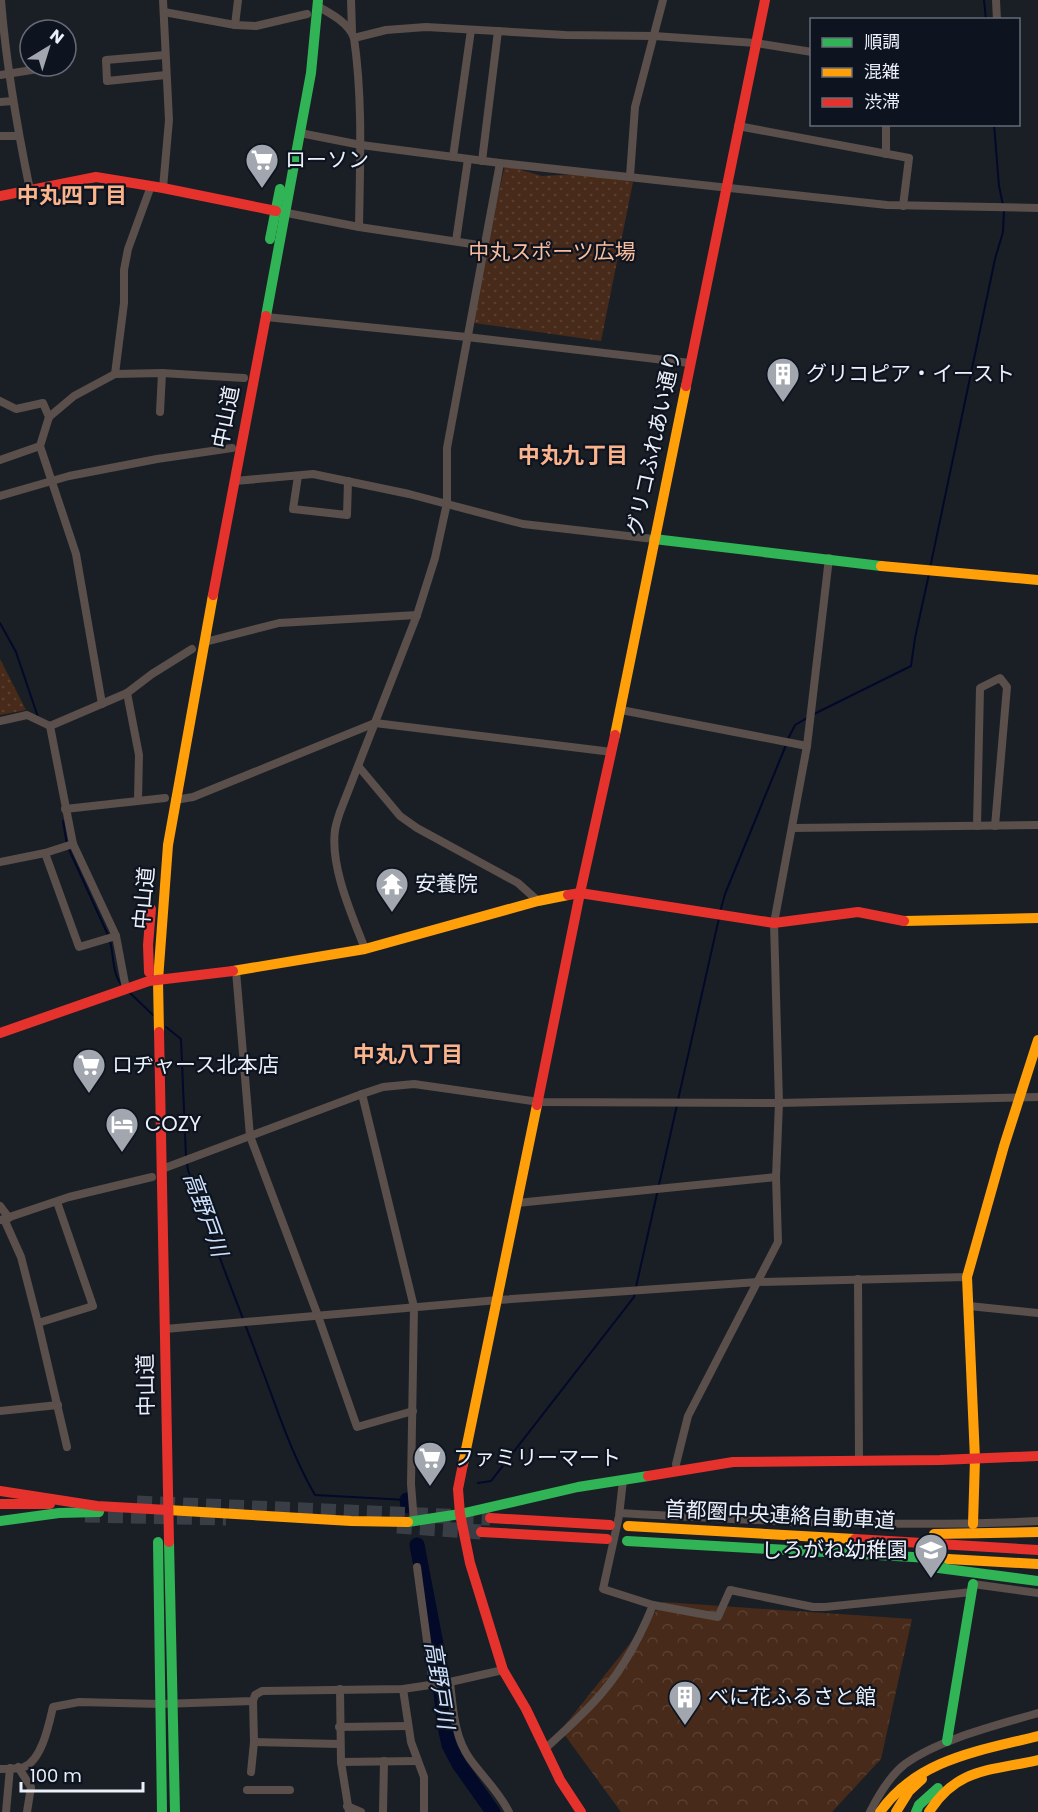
<svg xmlns="http://www.w3.org/2000/svg" width="1038" height="1812" viewBox="0 0 1038 1812" font-family="Poppins,'Noto Sans JP',sans-serif">
	<defs>
		<pattern id="grass-dots" width="8" height="8" patternUnits="userSpaceOnUse" patternTransform="scale(1.5)"><rect width="8" height="8" fill="#472a19"/><path d="M2 2h.1M6 6h.1" fill="none" stroke="#593f30" stroke-width="1.8" stroke-linecap="round"/></pattern>
		<pattern id="forest-crowns" width="20" height="18" patternUnits="userSpaceOnUse" patternTransform="scale(1.5)"><rect width="20" height="18" fill="#472a19"/><path d="M2 6a3 3 0 1 1 6 0M12 15a3 3 0 1 1 6 0" fill="none" stroke="#593f30"/></pattern>
	</defs>
	<rect width="100%" height="100%" fill="#1a1f26"/>
	<g fill="url(#grass-dots)">
		<polygon points="505,165 542,176 580,174 633,182 601,341 474,323 485,251"/>
		<polygon points="0,659 26,710 0,715"/>
	</g>
	<polygon fill="url(#forest-crowns)" points="663,1602 912,1619 881,1759 832,1812 621,1812 561,1730"/>
	<g fill="none" stroke-linecap="round" stroke-linejoin="round">
		<g stroke="#020929" stroke-width="2">
			<polyline points="984,0 986,20"/>
			<polyline points="994,124 999,186 1003,205"/>
			<polyline points="930,568 995,259 1003,232 1004,210"/>
			<polyline points="0,623 16,652 38,717"/>
			<polyline points="812,715 911,666 915,638 929,574"/>
			<polyline points="788,739 795,725 807,718"/>
			<polyline points="63,821 67,845 108,935"/>
			<polyline points="720,912 725,894 786,745"/>
			<path d="M110,941C114,955 112,976 123,986"/>
			<polyline points="129,992 153,1015"/>
			<polyline points="166,1027 181,1039 186,1157"/>
			<polyline points="678,1100 719,918"/>
			<path d="M187,1163L188,1170C210,1235 236,1299 260,1364C277,1408 291,1454 315,1495L407,1500"/>
			<polyline points="636,1287 677,1105"/>
			<polyline points="478,1483 491,1481 634,1297 635,1293"/>
		</g>
		<g stroke="#020929" stroke-width="15">
			<polyline points="407,1500 408,1506"/>
			<polyline points="417,1545 436,1644 444,1722 449,1745 459,1764 493,1812"/>
		</g>
		<g stroke="#393e46" stroke-width="15" stroke-dasharray="15 8" stroke-linecap="butt">
			<polyline points="137,1503 490,1518"/>
			<polyline points="85,1515 226,1518"/>
			<polyline points="397,1526 481,1532"/>
		</g>
		<g stroke="#5a4f4a" stroke-width="8">
			<path d="M1,0C6,64 17,127 30,190"/>
			<polyline points="351,0 352,31"/>
			<polyline points="996,0 997,20"/>
			<path d="M317,6C330,13 349,23 354,38L386,30L426,27L565,35L654,36L756,43L812,52"/>
			<polyline points="164,12 235,25 256,26 307,14"/>
			<polyline points="235,25 238,0"/>
			<path d="M354,38C363,100 360,164 359,227"/>
			<polyline points="165,55 106,60 107,81 166,75"/>
			<polyline points="0,75 57,66"/>
			<polyline points="0,102 13,101"/>
			<polyline points="738,126 909,158 903,206"/>
			<polyline points="300,133 361,145 500,163 887,205 1038,208"/>
			<polyline points="0,136 19,136"/>
			<polyline points="886,154 886,124"/>
			<polyline points="453,157 471,30"/>
			<polyline points="482,161 498,31"/>
			<polyline points="630,176 635,107 663,0"/>
			<polyline points="163,188 169,120 163,0"/>
			<polyline points="282,212 359,227 485,246"/>
			<polyline points="456,241 468,159"/>
			<polyline points="266,317 467,337 690,363"/>
			<polyline points="115,374 124,303 124,270 128,249 151,186"/>
			<polyline points="0,401 16,409 43,403 49,417"/>
			<polyline points="160,412 162,373"/>
			<polyline points="0,460 40,446"/>
			<polyline points="298,476 293,509 347,515 348,481"/>
			<polyline points="235,481 313,474 409,494 523,524 654,539"/>
			<polyline points="0,496 69,476 157,459 232,448"/>
			<polyline points="205,642 279,623 417,615"/>
			<polyline points="127,693 139,755 138,800"/>
			<polyline points="102,704 76,554 40,446 49,417 74,396 115,374 162,373 244,378"/>
			<polyline points="621,710 807,746"/>
			<polyline points="0,721 27,715 50,726 127,693 152,674 192,649"/>
			<polyline points="50,726 73,844 116,936 126,989"/>
			<polyline points="359,767 400,816 417,828 518,883 538,901"/>
			<polyline points="175,800 193,797 375,723 612,752"/>
			<polyline points="65,809 165,798"/>
			<polyline points="977,826 980,688 1000,678 1007,687 995,826"/>
			<polyline points="793,828 1038,825"/>
			<polyline points="45,853 79,947 116,936"/>
			<polyline points="0,862 45,853 73,844"/>
			<path d="M365,949C352,915 330,867 335,830C336,824 338,818 340,812L417,615L435,558L447,503V448L500,163"/>
			<polyline points="236,971 250,1136 318,1316 357,1427 413,1411"/>
			<polyline points="362,1094 414,1307 411,1484 414,1522"/>
			<polyline points="162,1169 362,1094 383,1087 414,1084 539,1102 779,1103 1038,1097"/>
			<polyline points="517,1203 776,1177"/>
			<polyline points="0,1206 9,1218"/>
			<polyline points="4,1219 21,1257 38,1323 93,1306 57,1202"/>
			<polyline points="1,1220 69,1197 152,1177"/>
			<polyline points="858,1279 859,1460"/>
			<polyline points="969,1306 1038,1313"/>
			<polyline points="38,1323 67,1447"/>
			<polyline points="165,1329 498,1300 758,1282 967,1277"/>
			<polyline points="0,1411 58,1405"/>
			<polyline points="677,1471 676,1464 688,1416 778,1242 776,1177 779,1103 774,923 807,746 829,558"/>
			<polyline points="623,1480 619,1516 603,1589 653,1605"/>
			<path d="M620,1513C759,1521 898,1528 1038,1521"/>
			<polyline points="417,1567 433,1685"/>
			<polyline points="973,1584 1038,1593"/>
			<path d="M450,1682C453,1708 454,1737 470,1759C483,1777 499,1792 509,1812"/>
			<polyline points="340,1689 341,1762 349,1812"/>
			<polyline points="403,1689 411,1742 424,1777 424,1812"/>
			<polyline points="339,1727 408,1726"/>
			<polyline points="254,1742 339,1744"/>
			<path d="M545,1749C561,1734 577,1720 592,1704C619,1676 639,1640 653,1605L718,1617L730,1590L813,1607H825L972,1592"/>
			<polyline points="341,1762 417,1761"/>
			<polyline points="18,1767 31,1787 27,1812"/>
			<path d="M0,1769C7,1769 18,1769 24,1767C42,1760 49,1724 53,1707L79,1702L160,1704L253,1701L255,1695L262,1691L403,1689L450,1682L503,1670"/>
			<polyline points="251,1772 254,1742 253,1701"/>
			<polyline points="247,1790 290,1790"/>
			<polyline points="347,1806 361,1812"/>
			<polyline points="6,1812 10,1768"/>
			<polyline points="383,1812 384,1761"/>
			<path d="M870,1812C878,1796 891,1775 905,1764C939,1739 998,1725 1038,1713"/>
		</g>
		<g stroke="#30b455" stroke-width="10">
			<polyline points="270,239 280,189"/>
			<polyline points="266,316 311,73 318,0"/>
			<polyline points="654,539 881,566"/>
			<polyline points="0,1521 59,1513 99,1512"/>
			<polyline points="408,1522 460,1514 578,1487 648,1476"/>
			<polyline points="627,1541 948,1559"/>
			<polyline points="158,1542 162,1812"/>
			<polyline points="169,1542 175,1812"/>
			<polyline points="931,1567 1038,1581"/>
			<polyline points="947,1741 973,1584"/>
			<polyline points="916,1812 919,1805 938,1788"/>
		</g>
		<g stroke="#ff9f0a" stroke-width="10">
			<polyline points="881,566 1038,580"/>
			<polyline points="615,735 686,386"/>
			<polyline points="904,921 1038,918"/>
			<polyline points="233,971 365,949 538,901 568,895"/>
			<polyline points="159,1032 158,980 168,845 213,595"/>
			<polyline points="463,1464 537,1105"/>
			<polyline points="168,1510 351,1521 408,1522"/>
			<polyline points="973,1524 975,1459 967,1277 1004,1146 1038,1040"/>
			<polyline points="628,1526 855,1539"/>
			<polyline points="934,1534 1038,1532"/>
			<polyline points="948,1559 1038,1564"/>
			<path d="M880,1812C917,1759 979,1751 1038,1736"/>
			<polyline points="896,1812 909,1791 922,1779"/>
			<path d="M929,1812C957,1767 992,1771 1038,1760"/>
		</g>
		<g stroke="#e5322d" stroke-width="10">
			<polyline points="0,196 96,177 163,188 276,211"/>
			<polyline points="686,386 765,0"/>
			<polyline points="213,595 266,316"/>
			<polyline points="568,895 580,893 774,923 858,912 904,921"/>
			<polyline points="149,972 148,945 151,909"/>
			<polyline points="159,1032 169,1542"/>
			<polyline points="0,1033 149,981 233,971"/>
			<polyline points="537,1105 580,893 615,735"/>
			<polyline points="463,1464 458,1489 460,1514 470,1563 503,1670 526,1709 560,1780 581,1812"/>
			<polyline points="648,1476 733,1462 940,1460 1038,1456"/>
			<polyline points="0,1491 97,1506 168,1510"/>
			<polyline points="0,1504 50,1504"/>
			<polyline points="490,1518 610,1525"/>
			<polyline points="481,1532 607,1539"/>
			<polyline points="855,1539 1038,1550"/>
		</g>
	</g>
	<defs>
		<symbol id="supermarket-pin" viewBox="-11 -11 22 30"><path d="M0 17L-7.5 6A9.5 9.5 0 1 1 7.5 6Z" fill="#a2a7af" stroke="#0d1420"/><path d="M-6-5.5h2.5l.6 2H6L4.5 2H-2.5L-4.4-4H-6ZM-1.5 3.2a1.3 1.3 0 1 0 .1 0ZM3 3.2a1.3 1.3 0 1 0 .1 0Z" fill="#fff"/></symbol>
		<symbol id="building-pin" viewBox="-11 -11 22 30"><path d="M0 17L-7.5 6A9.5 9.5 0 1 1 7.5 6Z" fill="#a2a7af" stroke="#0d1420"/><path d="M-4-6H4V6H1V3H-1V6H-4ZM-2.5-4.3h1.7v1.8h-1.7ZM.8-4.3h1.7v1.8H.8ZM-2.5-1h1.7V.8h-1.7ZM.8-1h1.7V.8H.8Z" fill="#fff"/></symbol>
		<symbol id="temple-pin" viewBox="-11 -11 22 30"><path d="M0 17L-7.5 6A9.5 9.5 0 1 1 7.5 6Z" fill="#a2a7af" stroke="#0d1420"/><path d="M0-6L5-2H3V0L6.5 2.5H4V6H1.5V3h-3V6H-4V2.5H-6.5L-3 0V-2H-5Z" fill="#fff"/></symbol>
		<symbol id="hotel-pin" viewBox="-11 -11 22 30"><path d="M0 17L-7.5 6A9.5 9.5 0 1 1 7.5 6Z" fill="#a2a7af" stroke="#0d1420"/><path d="M-6-4.5h1.5V1H6V5H4.5V3h-9V5H-6ZM-4 0a1.8 1.8 0 1 1 3.6 0ZM.5 0V-2.5h3Q6-2.5 6 0Z" fill="#fff"/></symbol>
		<symbol id="school-pin" viewBox="-11 -11 22 30"><path d="M0 17L-7.5 6A9.5 9.5 0 1 1 7.5 6Z" fill="#a2a7af" stroke="#0d1420"/><path d="M0-5L7-2L0 1L-7-2ZM-4 1L0 2.5L4 1V4Q0 6-4 4Z" fill="#fff"/></symbol>
	</defs>
	<g fill-rule="evenodd">
		<use href="#supermarket-pin" x="243" y="141" width="38" height="52"/>
		<use href="#building-pin" x="764" y="355" width="38" height="52"/>
		<use href="#temple-pin" x="373" y="865" width="38" height="52"/>
		<use href="#supermarket-pin" x="70" y="1046" width="38" height="52"/>
		<use href="#hotel-pin" x="103" y="1105" width="38" height="52"/>
		<use href="#supermarket-pin" x="411" y="1439" width="38" height="52"/>
		<use href="#school-pin" x="912" y="1531" width="38" height="52"/>
		<use href="#building-pin" x="666" y="1678" width="38" height="52"/>
	</g>
	<g text-anchor="middle" stroke-width="4.5" stroke-linejoin="round" paint-order="stroke">
		<g font-size="21" fill="#ebf0f9" stroke="#0d1420" text-anchor="start">
			<text x="285" y="167">ローソン</text>
			<text x="806" y="381">グリコピア・イースト</text>
			<text x="415" y="891">安養院</text>
			<text x="112" y="1072">ロヂャース北本店</text>
			<text x="145" y="1131">COZY</text>
			<text x="453" y="1465">ファミリーマート</text>
			<text x="908" y="1557" text-anchor="end">しろがね幼稚園</text>
			<text x="708" y="1704">べに花ふるさと館</text>
		</g>
		<g font-size="21" fill="#fbbe9c" stroke="#0d1420">
			<text x="552" y="259">中丸スポーツ広場</text>
		</g>
		<g font-size="21" fill="#ebf0f9" stroke="#0d1420">
			<text transform="translate(226 417) rotate(-79)" y="7">中山道</text>
			<text transform="translate(654 443) rotate(-78)" y="7">グリコふれあい通り</text>
			<text transform="translate(144 898) rotate(-85)" y="7">中山道</text>
			<text transform="translate(146 1385) rotate(-91)" y="7">中山道</text>
			<text transform="translate(780 1515) rotate(3)" y="7">首都圏中央連絡自動車道</text>
		</g>
		<g font-size="22" font-weight="bold" fill="#fbb38b" stroke="#0d1420">
			<text x="72" y="203">中丸四丁目</text>
			<text x="573" y="463">中丸九丁目</text>
			<text x="408" y="1062">中丸八丁目</text>
		</g>
		<g font-size="22" font-style="italic" fill="#cee0fb" stroke="#0d1420">
			<text transform="translate(206 1214) rotate(70)" y="8">高野戸川</text>
			<text transform="translate(440 1685) rotate(81)" y="8">高野戸川</text>
		</g>
	</g>
	<rect x="810" y="18" width="210" height="108" fill="#0d1420" stroke="#666c77" stroke-width="1.5"/>
	<rect x="822" y="38" width="30" height="9" fill="#30b455" stroke="#666c77" stroke-width="1.5"/>
	<text x="864" y="48" font-size="18" fill="#ebf0f9">順調</text>
	<rect x="822" y="68" width="30" height="9" fill="#ff9f0a" stroke="#666c77" stroke-width="1.5"/>
	<text x="864" y="78" font-size="18" fill="#ebf0f9">混雑</text>
	<rect x="822" y="98" width="30" height="9" fill="#e5322d" stroke="#666c77" stroke-width="1.5"/>
	<text x="864" y="108" font-size="18" fill="#ebf0f9">渋滞</text>
	<g transform="translate(48 48) rotate(38)"><circle r="28" fill="#0d1420" stroke="#666c77" stroke-width="1.5"/>
	<path d="M0-4.5L10 22L0 15L-10 22Z" fill="#a2a7af"/>
	<text y="-9" font-size="16" font-weight="bold" text-anchor="middle" fill="#ebf0f9">N</text>
	</g>
	<path d="M21 1782v9h122v-9" fill="none" stroke="#ebf0f9" stroke-width="3"/>
	<text x="30" y="1782" font-size="18" fill="#ebf0f9" stroke="#0d1420" stroke-width="4.5" paint-order="stroke">100 m</text>
</svg>
